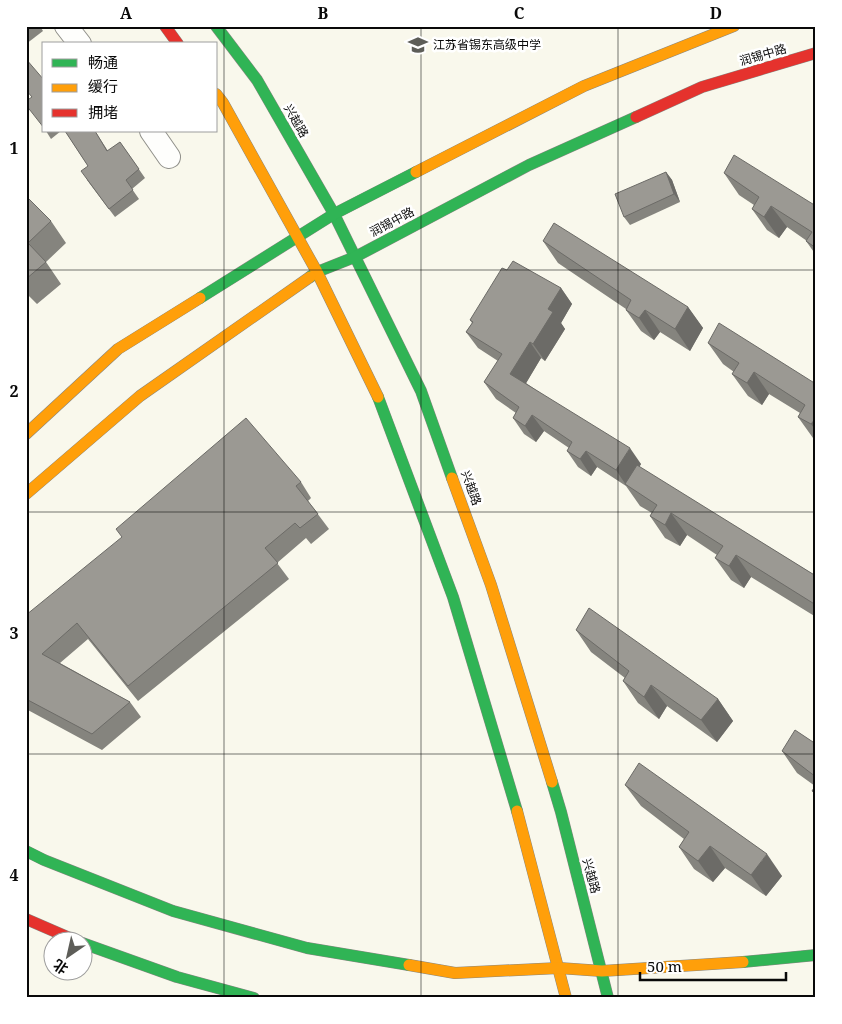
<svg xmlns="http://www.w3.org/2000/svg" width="842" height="1024" viewBox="0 0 842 1024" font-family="'Noto Serif','Noto Sans SC',serif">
	<rect width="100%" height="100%" fill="#f9f8ec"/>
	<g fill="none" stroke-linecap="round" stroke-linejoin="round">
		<defs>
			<g id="street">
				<polyline points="66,26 80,44"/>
				<polyline points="151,131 169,157"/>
			</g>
			<g id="fast">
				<polyline points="216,26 257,80 334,214 421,391 452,478"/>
				<polyline points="310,277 317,272 355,257 529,165 636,117"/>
				<polyline points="200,298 334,214 416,172"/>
				<polyline points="378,397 453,597 517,811"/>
				<polyline points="552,782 561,812 608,998"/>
				<polyline points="26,851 44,860 173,911 307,948 409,965"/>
				<polyline points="82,943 177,977 254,998"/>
				<polyline points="743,962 816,955"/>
			</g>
			<g id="slow">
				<polyline points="216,94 223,103 317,272 378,397"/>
				<polyline points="416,172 584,86 734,26"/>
				<polyline points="26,434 118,349 200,298"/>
				<polyline points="452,478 491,585 552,782"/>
				<polyline points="26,494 140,396 310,277"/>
				<polyline points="517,811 566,998"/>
				<polyline points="409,965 455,973 559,968 602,971 743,962"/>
			</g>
			<g id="jam">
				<polyline points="165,26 178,44"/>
				<polyline points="636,117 702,87 816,53"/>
				<polyline points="26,919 79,942"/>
			</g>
		</defs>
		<use href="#street" stroke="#91918b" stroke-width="24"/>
		<use href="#fast" stroke="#888782" stroke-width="12"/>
		<use href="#slow" stroke="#888782" stroke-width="12"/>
		<use href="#jam" stroke="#888782" stroke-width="12"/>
		<use href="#street" stroke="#fefefc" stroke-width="22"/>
		<use href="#fast" stroke="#30b455" stroke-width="11"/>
		<use href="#slow" stroke="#ff9f0a" stroke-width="11"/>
		<use href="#jam" stroke="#e5322d" stroke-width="11"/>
	</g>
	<g fill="#85847e">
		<polygon points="26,26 40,26 43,31 26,44"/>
		<polygon points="46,131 61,131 51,139"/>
		<polygon points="65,131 95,131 108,151 120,142 145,178 132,189 139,199 115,217 87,180 88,166"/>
		<polygon points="666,172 672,180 680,202 630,225 624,217"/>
		<polygon points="724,173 816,206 816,255 806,241 807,241 787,227 779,238 767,230 752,209 754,205 739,195"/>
		<polygon points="26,201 51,221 66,243 46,262 61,284 37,304 26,293"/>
		<polygon points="543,241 688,307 703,328 690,351 660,332 654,340 641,331 626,310 626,309 558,263"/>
		<polygon points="507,270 561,288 572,304 561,323 565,329 545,361 541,358 526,383 641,464 639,467 816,576 816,617 751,577 744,588 731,580 715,558 717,555 687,535 680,546 665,538 650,516 652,513 640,506 626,486 597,467 591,476 578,467 567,451 569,448 544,431 536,442 524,434 513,418 516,413 496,399 484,382 498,361 478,348 466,332 472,323 470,320"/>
		<polygon points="708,343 816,384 816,440 813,438 798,417 800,413 769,394 762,405 748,396 732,374 734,372 723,364"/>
		<polygon points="301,482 311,498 308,501 329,529 311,544 306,538 277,563 289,579 138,701 88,639 60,663 130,702 141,717 102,750 26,709 26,615"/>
		<polygon points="576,630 718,699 733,721 717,742 667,706 659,719 638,703 623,681 625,678 591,652"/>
		<polygon points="816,744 816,796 812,791 815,786 797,773 782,751"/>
		<polygon points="625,785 782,876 766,896 725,868 713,882 694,869 679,847 684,839 641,806"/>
	</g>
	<g fill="#6c6b67">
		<polygon points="666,172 672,180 680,202 674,194"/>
		<polygon points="771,206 787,227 779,238 764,217"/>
		<polygon points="561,288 572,304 561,323 565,329 545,361 533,344 548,309"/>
		<polygon points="688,307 703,328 690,351 675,329"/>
		<polygon points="645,310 660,332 654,340 639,318"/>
		<polygon points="530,342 541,358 522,390 510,374"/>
		<polygon points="754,372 769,394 762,405 747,383"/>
		<polygon points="532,415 544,431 536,442 525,426"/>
		<polygon points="816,418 816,431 811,424"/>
		<polygon points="630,448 641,464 628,486 626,485 616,470"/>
		<polygon points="586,451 597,467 591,476 580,459"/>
		<polygon points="671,513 687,535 680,546 665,525"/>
		<polygon points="736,555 751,577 744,588 729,566"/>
		<polygon points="651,685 667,706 659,719 644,697"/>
		<polygon points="718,699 733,721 717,742 701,720"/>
		<polygon points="710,846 725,868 713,882 698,861"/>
		<polygon points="767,854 782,876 766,896 751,875"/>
	</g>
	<g fill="#9b9993" stroke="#6c6b67">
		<polygon points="26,26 31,26 26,30"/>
		<polygon points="26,59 44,80 44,128 26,105 26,101 32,97 26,90"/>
		<polygon points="65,131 95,131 107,151 120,142 139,169 126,180 133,190 109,209 81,171 88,166"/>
		<polygon points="734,155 816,206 816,248 806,241 812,232 771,206 764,217 752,209 759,197 724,173"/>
		<polygon points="666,172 674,194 624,217 615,194"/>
		<polygon points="29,199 51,221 28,243 46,262 26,279 26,201"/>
		<polygon points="554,223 688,307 675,329 645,310 639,318 626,310 631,300 543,241"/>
		<polygon points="513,261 561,288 548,309 553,312 533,344 530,342 510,374 630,448 616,470 586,451 580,459 567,451 572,442 532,415 525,426 513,418 519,407 484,382 502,354 466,332 473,322 470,320 502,268 507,270"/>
		<polygon points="719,323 816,384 816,418 811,424 798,417 805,405 754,372 747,383 732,374 739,363 708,343"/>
		<polygon points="246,418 301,482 296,486 318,514 300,528 295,523 265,548 278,563 128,686 77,623 42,654 130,702 92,734 26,699 26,615 122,537 116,529"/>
		<polygon points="637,465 816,576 816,605 736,555 729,566 715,558 723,546 671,513 665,525 650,516 657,505 625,484"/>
		<polygon points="589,608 718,699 701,720 651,685 644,697 623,681 629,671 576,630"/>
		<polygon points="795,730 816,744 816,777 782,751"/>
		<polygon points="639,763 767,854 751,875 710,846 698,861 679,847 689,832 625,785"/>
		<polygon points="816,785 816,793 812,791"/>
	</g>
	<path fill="none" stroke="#090909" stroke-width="1" stroke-opacity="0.55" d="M224,26V998M421,26V998M618,26V998M26,270H816M26,512H816M26,754H816"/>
	<defs>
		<symbol id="school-bare" viewBox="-9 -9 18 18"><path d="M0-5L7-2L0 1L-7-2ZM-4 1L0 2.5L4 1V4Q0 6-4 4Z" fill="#5d5d58" stroke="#fff" stroke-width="2.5" paint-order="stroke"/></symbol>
	</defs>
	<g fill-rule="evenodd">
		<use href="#school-bare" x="404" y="31" width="28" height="28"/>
	</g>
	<g text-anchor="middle" stroke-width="5" stroke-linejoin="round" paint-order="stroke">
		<g font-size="12" fill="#090909" stroke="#fff" text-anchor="start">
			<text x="433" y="49">江苏省锡东高级中学</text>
		</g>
		<g font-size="12" fill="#090909" stroke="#fff">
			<text transform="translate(763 55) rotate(-16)" y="4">润锡中路</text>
			<text transform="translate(296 121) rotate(60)" y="4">兴越路</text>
			<text transform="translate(392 222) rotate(-28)" y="4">润锡中路</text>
			<text transform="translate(471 488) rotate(70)" y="4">兴越路</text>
			<text transform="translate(591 876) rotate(75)" y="4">兴越路</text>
		</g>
	</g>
	<rect width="842" height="1024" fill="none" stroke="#ffffff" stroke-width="55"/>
	<rect x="42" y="42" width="175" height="90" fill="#ffffff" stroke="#9d9d9d"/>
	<rect x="52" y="59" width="25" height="8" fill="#30b455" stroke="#9d9d9d"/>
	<text x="88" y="68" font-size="15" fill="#090909">畅通</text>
	<rect x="52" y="84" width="25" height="8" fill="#ff9f0a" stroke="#9d9d9d"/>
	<text x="88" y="92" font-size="15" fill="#090909">缓行</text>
	<rect x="52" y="109" width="25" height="8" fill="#e5322d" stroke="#9d9d9d"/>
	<text x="88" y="118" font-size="15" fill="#090909">拥堵</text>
	<g transform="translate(68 956) rotate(214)"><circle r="24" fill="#ffffff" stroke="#9d9d9d"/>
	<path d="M0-4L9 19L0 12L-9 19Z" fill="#5d5d58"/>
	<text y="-8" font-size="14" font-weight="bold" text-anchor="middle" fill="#090909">北</text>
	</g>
	<path d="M640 972v8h146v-8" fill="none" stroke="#090909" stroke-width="2.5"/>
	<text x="647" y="972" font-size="15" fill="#090909" stroke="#ffffff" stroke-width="4" paint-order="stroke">50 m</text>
	<rect x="28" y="28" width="786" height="968" fill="none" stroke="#090909" stroke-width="2"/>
	<g font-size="16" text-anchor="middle" font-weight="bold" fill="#090909">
		<text x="126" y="19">A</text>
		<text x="323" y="19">B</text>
		<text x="519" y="19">C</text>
		<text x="716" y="19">D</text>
		<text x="14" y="154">1</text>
		<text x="14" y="397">2</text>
		<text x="14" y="639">3</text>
		<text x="14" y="881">4</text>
	</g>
</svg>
